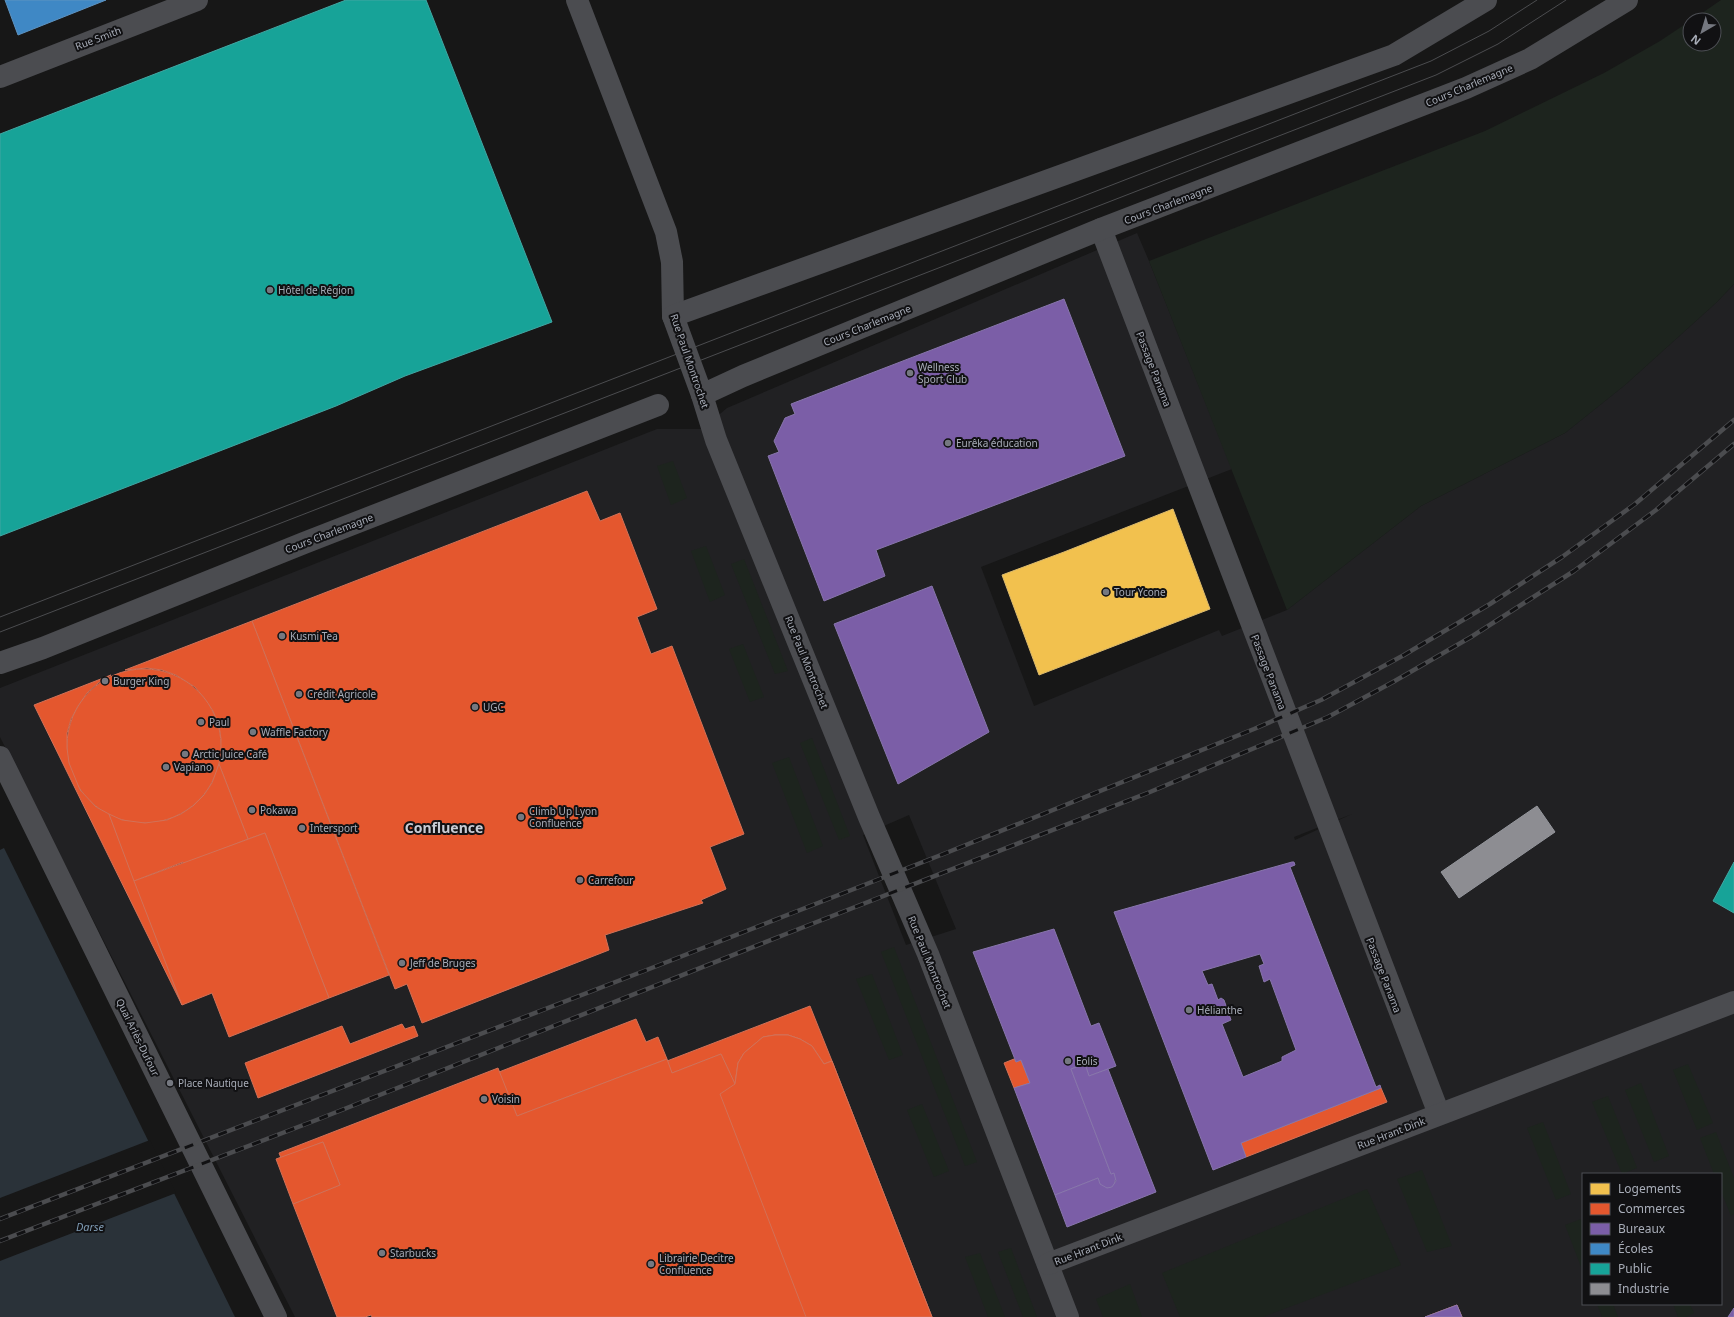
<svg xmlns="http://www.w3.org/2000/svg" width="1734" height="1317" viewBox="0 0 1734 1317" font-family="'Noto Sans',sans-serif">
	<rect width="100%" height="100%" fill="#171717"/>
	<path fill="#212123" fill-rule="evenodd" d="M1137,233L1149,261L1232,469L981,567L1034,706L1219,630L1222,636L1287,610L1421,506L1565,433L1625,385L1717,302L1734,284V1317H295L0,737V688L657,429H702L727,408ZM1352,814L1295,840L1294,837ZM909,815L956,929L906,945L863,835ZM1583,1174H1721V1304H1583Z"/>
	<g fill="#1d241e">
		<polygon points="1721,0 1734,0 1734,284 1717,302 1625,385 1565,433 1421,506 1287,610 1149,261 1485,131 1604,73 1660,41 1690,21 1690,44 1714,44 1714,20 1692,20"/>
		<polygon points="673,461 687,498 671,505 657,466"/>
		<polygon points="706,546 725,595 710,602 691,551"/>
		<polygon points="744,559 788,671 775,674 731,564"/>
		<polygon points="743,644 764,697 750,702 729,649"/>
		<polygon points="812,738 850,836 839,840 800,743"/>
		<polygon points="789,757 823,846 807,853 772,763"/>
		<polygon points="894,947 977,1162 965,1166 881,952"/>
		<polygon points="872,974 903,1055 889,1060 856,979"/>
		<polygon points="1688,1064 1713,1123 1697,1130 1673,1070"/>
		<polygon points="1641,1083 1669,1156 1654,1162 1625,1090"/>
		<polygon points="1608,1096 1637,1168 1622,1174 1592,1102"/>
		<polygon points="922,1104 949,1171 934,1177 907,1110"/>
		<polygon points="1543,1122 1571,1194 1556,1200 1527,1128"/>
		<polygon points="1716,1132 1734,1178 1734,1214 1731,1216 1721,1191 1721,1174 1714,1174 1700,1138"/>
		<polygon points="1422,1170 1452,1246 1427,1252 1397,1179"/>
		<polygon points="1367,1189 1401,1265 1263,1317 1180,1317 1162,1273"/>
		<polygon points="1581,1219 1583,1224 1583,1272 1565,1225"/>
		<polygon points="1011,1248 1037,1317 1023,1317 998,1252"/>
		<polygon points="980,1253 1005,1317 988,1317 965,1257"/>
		<polygon points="1130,1284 1142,1317 1103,1317 1096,1299"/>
		<polygon points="1597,1304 1613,1304 1618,1317 1602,1317"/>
		<polygon points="1673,1304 1690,1304 1694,1313 1686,1317 1678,1317"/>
	</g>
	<polygon fill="#2a3239" points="4,848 235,1317 0,1317 0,850"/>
	<polygon fill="#171717" points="150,1140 176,1193 0,1261 0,1198"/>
	<polygon fill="#f2c14e" stroke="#dcbb6e" points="1173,509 1210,609 1039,675 1002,575 1064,552"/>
	<g fill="#e4572e" stroke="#d27157">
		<polygon points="587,491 600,521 620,513 657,609 637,617 651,654 672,646 744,834 710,847 726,889 701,900 703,903 605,935 609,950 422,1023 407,984 395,989 252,621"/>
		<polygon points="252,621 389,975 329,998 265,833 248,839 219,764 221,739 219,725 213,711 205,699 195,687 176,675 162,670 147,668 125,670"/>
		<circle cx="144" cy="746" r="77"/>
		<polygon points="111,675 98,683 87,693 78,706 71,719 67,733 67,748 69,763 80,790 96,807 109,814 182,1005 34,705"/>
		<polygon points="219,764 248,839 184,864 183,862 134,881 109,814 122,820 145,823 167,820 181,814 193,806 204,795 212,783"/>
		<polygon points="265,833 329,998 229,1037 212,993 182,1005 134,881"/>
		<polygon points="810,1006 832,1061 824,1064 812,1046 800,1039 788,1035 775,1035 763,1037 744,1053 738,1063 735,1084 721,1054 672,1073 667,1061"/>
		<polygon points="636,1019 646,1042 658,1037 667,1059 517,1116 499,1072"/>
		<polygon points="402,1024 405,1029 414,1026 418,1036 258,1098 245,1063 342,1026 350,1044"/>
		<polygon points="775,1035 788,1035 800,1039 812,1046 824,1064 832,1061 932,1317 372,1317 371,1315 365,1317 337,1317 293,1204 340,1185 323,1142 281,1158 279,1153 498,1068 517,1116 667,1059 672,1073 721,1054 735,1084 738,1063 744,1053 763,1037"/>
		<polygon points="775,1035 788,1035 800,1039 812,1046 824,1064 832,1061 932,1317 806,1317 720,1094 735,1084 738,1063 744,1053 763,1037"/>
		<polygon points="1014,1059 1016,1062 1021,1060 1030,1083 1014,1088 1004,1063"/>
		<polygon points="1381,1088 1387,1102 1246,1157 1241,1143"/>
		<polygon points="323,1142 340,1185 293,1204 276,1159"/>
		<polygon points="1457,1305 1462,1317 1425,1317"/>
	</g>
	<g fill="#7b5ea7" stroke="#8876ac" fill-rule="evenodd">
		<polygon points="1064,299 1125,456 876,550 885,576 824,601 768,456 779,452 774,441 785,418 795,414 791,404"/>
		<polygon points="932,586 989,732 898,784 834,624"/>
		<path d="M1292,862H1294L1295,865L1290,867L1376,1087L1380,1085L1381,1088L1241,1143L1246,1157L1213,1170L1114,912ZM1260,954L1264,964L1259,966L1264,982L1270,979L1296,1050L1282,1057V1061L1243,1077L1222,1024L1231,1020L1224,1000L1221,998L1218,1000L1212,984L1208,985L1202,971Z"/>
		<polygon points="1054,929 1091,1026 1099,1023 1116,1066 1089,1076 1085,1064 1071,1069 1111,1174 1114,1173 1116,1177 1114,1185 1110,1188 1104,1188 1100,1184 1098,1178 1055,1195 1014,1088 1030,1083 1021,1060 1016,1062 973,952"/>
		<polygon points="1085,1064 1089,1076 1108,1069 1156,1192 1067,1227 1055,1195 1098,1178 1100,1184 1107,1188 1112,1187 1116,1181 1114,1173 1111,1174 1071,1069"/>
		<polygon points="1457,1305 1462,1317 1425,1317"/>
		<polygon points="1734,1308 1734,1317 1728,1317"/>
	</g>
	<polygon fill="#3f88c5" stroke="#5e93c1" points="5,0 106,0 18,35"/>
	<g fill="#17a398" stroke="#42a6a2">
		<polygon points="346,0 426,0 552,322 405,376 336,406 0,536 0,134"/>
		<polygon points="1734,862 1734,913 1713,901"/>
	</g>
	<polygon fill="#8d8d92" stroke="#95979d" points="1537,806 1555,832 1459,898 1441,872"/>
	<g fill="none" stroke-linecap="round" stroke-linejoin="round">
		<g stroke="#4b4c50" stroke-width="22">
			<polyline points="0,663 43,648 304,543 658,405"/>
			<polyline points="0,757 276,1317"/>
		</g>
		<g stroke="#4b4c50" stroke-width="22">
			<polyline points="0,77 197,0"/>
			<polyline points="1101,229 1439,1114"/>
			<polyline points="702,395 716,440 869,817 928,954 1068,1317"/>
			<polyline points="1048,1264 1734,1002"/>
		</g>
		<g stroke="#4b4c50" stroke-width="22">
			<polyline points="577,0 666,232 672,262 673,316 702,395 743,376 1101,229 1466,88 1530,59 1627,0"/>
			<polyline points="673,316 1394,55 1486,0"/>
		</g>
		<g stroke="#4b4c4f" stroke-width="1">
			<polyline points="0,617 1431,61 1489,31 1537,0"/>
			<polyline points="0,632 1436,75 1498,44 1566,0"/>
		</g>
		<defs>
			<g id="rail">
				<polyline points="0,1219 644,971 946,853 1254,729 1321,700 1404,655 1490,604 1562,557 1635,504 1734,420"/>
				<polyline points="0,1241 319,1119 786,934 1150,792 1328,717 1393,682 1471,637 1574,571 1656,510 1734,444"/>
			</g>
		</defs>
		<use href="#rail" stroke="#4b4c4f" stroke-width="4.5"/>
		<use href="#rail" stroke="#111113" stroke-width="3" stroke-dasharray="9" stroke-linecap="butt"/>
	</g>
	<g fill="#757880" stroke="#111113" stroke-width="1.5">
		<circle cx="270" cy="290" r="4"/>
		<circle cx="910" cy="373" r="4"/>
		<circle cx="948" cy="443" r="4"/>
		<circle cx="1106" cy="592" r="4"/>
		<circle cx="282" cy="636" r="4"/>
		<circle cx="105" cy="681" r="4"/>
		<circle cx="299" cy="694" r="4"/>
		<circle cx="475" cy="707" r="4"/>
		<circle cx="201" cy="722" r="4"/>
		<circle cx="253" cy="732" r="4"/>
		<circle cx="185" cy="754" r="4"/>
		<circle cx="166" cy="767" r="4"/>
		<circle cx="252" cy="810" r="4"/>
		<circle cx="521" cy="817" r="4"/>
		<circle cx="302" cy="828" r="4"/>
		<circle cx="580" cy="880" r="4"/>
		<circle cx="402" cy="963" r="4"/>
		<circle cx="1189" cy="1010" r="4"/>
		<circle cx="1068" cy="1061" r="4"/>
		<circle cx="170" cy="1083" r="4"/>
		<circle cx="484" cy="1099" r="4"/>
		<circle cx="382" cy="1253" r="4"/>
		<circle cx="651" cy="1264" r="4"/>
	</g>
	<g text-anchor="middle" stroke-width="4" stroke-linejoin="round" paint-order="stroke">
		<g font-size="10" fill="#a8adb8" stroke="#111113">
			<text transform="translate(98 38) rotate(-21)" y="4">Rue Smith</text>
			<text transform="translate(1469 85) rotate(-23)" y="4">Cours Charlemagne</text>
			<text transform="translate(1168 204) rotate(-21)" y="4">Cours Charlemagne</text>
			<text transform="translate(867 325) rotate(-22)" y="4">Cours Charlemagne</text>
			<text transform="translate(690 361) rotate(71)" y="4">Rue Paul Montrochet</text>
			<text transform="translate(1154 369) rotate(69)" y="4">Passage Panama</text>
			<text transform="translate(329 533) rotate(-21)" y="4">Cours Charlemagne</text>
			<text transform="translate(807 662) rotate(68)" y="4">Rue Paul Montrochet</text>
			<text transform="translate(1269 672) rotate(69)" y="4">Passage Panama</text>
			<text transform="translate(930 962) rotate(68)" y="4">Rue Paul Montrochet</text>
			<text transform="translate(1384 975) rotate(69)" y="4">Passage Panama</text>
			<text transform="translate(138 1037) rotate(64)" y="4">Quai Arlès-Dufour</text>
			<text transform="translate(1391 1133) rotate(-21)" y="4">Rue Hrant Dink</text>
			<text transform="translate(1088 1249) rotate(-21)" y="4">Rue Hrant Dink</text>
		</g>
		<g font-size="10" fill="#a8adb8" stroke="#111113" text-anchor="start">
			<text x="278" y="294">Hôtel de Région</text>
			<text x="918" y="371">Wellness<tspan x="918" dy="12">Sport Club</tspan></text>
			<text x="956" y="447">Eurêka éducation</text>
			<text x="1114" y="596">Tour Ycone</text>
			<text x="290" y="640">Kusmi Tea</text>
			<text x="113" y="685">Burger King</text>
			<text x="307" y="698">Crédit Agricole</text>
			<text x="483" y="711">UGC</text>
			<text x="209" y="726">Paul</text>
			<text x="261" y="736">Waffle Factory</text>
			<text x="193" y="758">Arctic Juice Café</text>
			<text x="174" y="771">Vapiano</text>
			<text x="260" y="814">Pokawa</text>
			<text x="529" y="815">Climb Up Lyon<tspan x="529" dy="12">Confluence</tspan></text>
			<text x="310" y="832">Intersport</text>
			<text x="588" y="884">Carrefour</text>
			<text x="410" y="967">Jeff de Bruges</text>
			<text x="1197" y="1014">Hélianthe</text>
			<text x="1076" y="1065">Eolis</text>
			<text x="178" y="1087">Place Nautique</text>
			<text x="492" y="1103">Voisin</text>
			<text x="390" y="1257">Starbucks</text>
			<text x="659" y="1262">Librairie Decitre<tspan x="659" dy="12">Confluence</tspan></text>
		</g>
		<g font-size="11" font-style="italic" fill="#7f9bb3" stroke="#111113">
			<text x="90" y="1231">Darse</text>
		</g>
		<g font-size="14" font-weight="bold" fill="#c9ccd4" stroke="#111113">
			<text x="444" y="833">Confluence</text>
		</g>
	</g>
	<rect x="1582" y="1173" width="140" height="132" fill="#111113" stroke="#4d4f55"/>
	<rect x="1590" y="1183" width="20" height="12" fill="#f2c14e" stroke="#4d4f55"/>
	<text x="1618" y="1193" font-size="12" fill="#a8adb8">Logements</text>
	<rect x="1590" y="1203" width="20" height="12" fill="#e4572e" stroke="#4d4f55"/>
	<text x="1618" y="1213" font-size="12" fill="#a8adb8">Commerces</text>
	<rect x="1590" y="1223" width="20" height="12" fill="#7b5ea7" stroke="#4d4f55"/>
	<text x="1618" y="1233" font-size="12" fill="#a8adb8">Bureaux</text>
	<rect x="1590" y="1243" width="20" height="12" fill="#3f88c5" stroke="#4d4f55"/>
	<text x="1618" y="1253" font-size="12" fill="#a8adb8">Écoles</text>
	<rect x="1590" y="1263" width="20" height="12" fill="#17a398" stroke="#4d4f55"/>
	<text x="1618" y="1273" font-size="12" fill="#a8adb8">Public</text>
	<rect x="1590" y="1283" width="20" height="12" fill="#8d8d92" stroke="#4d4f55"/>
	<text x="1618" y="1293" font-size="12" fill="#a8adb8">Industrie</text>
	<g transform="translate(1702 32) rotate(218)"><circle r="19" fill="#111113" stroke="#4d4f55"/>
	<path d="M0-3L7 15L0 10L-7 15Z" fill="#757880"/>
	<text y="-6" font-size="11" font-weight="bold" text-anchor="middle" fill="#a8adb8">N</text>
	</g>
</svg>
